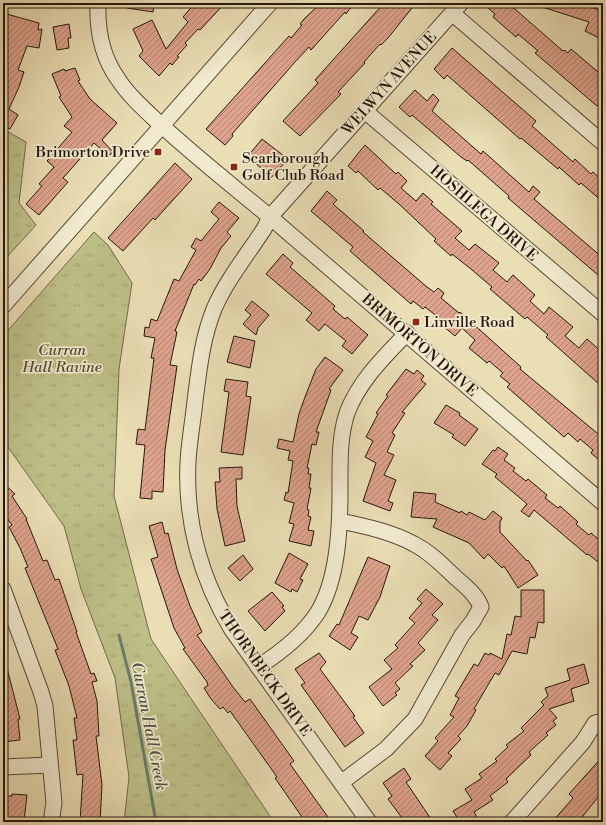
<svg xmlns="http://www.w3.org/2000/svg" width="606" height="825" viewBox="0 0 606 825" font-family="'Libre Bodoni',serif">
	<defs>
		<pattern id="grass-tufts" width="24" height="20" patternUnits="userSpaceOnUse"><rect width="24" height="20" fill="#bebf88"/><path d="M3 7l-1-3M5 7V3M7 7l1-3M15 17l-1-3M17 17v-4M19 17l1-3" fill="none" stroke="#a3a374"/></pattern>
		<pattern id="building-hatch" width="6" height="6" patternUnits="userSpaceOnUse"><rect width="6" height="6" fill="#dea38c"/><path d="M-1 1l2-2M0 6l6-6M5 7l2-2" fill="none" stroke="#b48471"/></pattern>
	</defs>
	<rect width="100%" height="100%" fill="#eadeb4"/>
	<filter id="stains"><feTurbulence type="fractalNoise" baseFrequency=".005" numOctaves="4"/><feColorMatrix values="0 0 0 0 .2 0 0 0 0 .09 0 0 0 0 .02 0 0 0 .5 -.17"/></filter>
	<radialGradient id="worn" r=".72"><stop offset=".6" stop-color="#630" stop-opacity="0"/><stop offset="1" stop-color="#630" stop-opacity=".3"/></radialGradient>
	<g fill="url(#grass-tufts)" stroke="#726b4a">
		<polygon points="3,129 26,142 19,203 36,225 6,258 3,255"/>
		<polygon points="94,232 108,245 132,283 119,369 114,496 151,639 274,822 124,822 129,777 115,678 81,589 64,526 3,440 3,336"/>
	</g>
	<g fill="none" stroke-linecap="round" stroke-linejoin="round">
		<polyline stroke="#6a7b6b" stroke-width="3" points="119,635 131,682 156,822"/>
	</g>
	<g fill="url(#building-hatch)" stroke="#25170d">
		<polygon points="127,3 154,3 153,12 127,8"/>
		<polygon points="195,3 225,3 200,30 198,29 185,43 187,45 177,56 179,57 172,65 170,63 159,76 139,56 143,51 133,29 152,20 166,49 188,22 183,17"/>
		<polygon points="321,3 354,3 346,14 345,12 311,50 309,47 295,62 232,134 233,136 225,145 206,129 289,36 291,38 302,25 300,24 304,19"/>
		<polygon points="384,3 416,3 388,38 381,45 380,44 364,62 365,63 338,92 341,94 300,136 283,121 318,83 315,80"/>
		<polygon points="493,3 508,3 563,51 564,50 568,53 571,49 597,71 603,78 603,99 597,106 535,53 538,51 518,34 516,37 493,17 495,14 488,8"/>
		<polygon points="536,3 577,3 603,11 603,40 585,31 589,22 536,5"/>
		<polygon points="3,13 39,23 38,30 42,29 39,48 27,46 18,70 24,72 19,87 9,109 18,115 10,129 3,125 3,78 8,68 3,66"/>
		<polygon points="69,24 71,38 68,38 69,48 57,50 53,27"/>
		<polygon points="452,48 536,121 532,126 573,162 575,159 591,174 593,172 603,181 603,202 581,183 579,185 559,167 558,169 521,138 520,139 447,75 444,79 434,69"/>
		<polygon points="75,68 80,80 78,81 90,99 117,123 102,140 113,152 109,156 94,143 63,178 68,182 39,215 26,204 42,186 39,184 54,167 47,161 72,132 64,126 72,117 59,97 61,96 52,74 64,69 65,71"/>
		<polygon points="415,90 427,101 433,94 439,100 432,111 481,154 483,151 529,192 533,186 540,192 534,199 603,258 603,269 598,275 508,198 509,196 468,160 467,161 461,157 412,115 410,117 399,107"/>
		<polygon points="262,139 288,159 269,180 260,173 263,170 248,156"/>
		<polygon points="365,145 396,174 398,172 407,181 401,188 416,201 423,193 433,202 431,204 462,231 455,238 469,250 475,244 489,255 499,263 493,270 507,282 513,275 535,295 530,301 544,314 549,307 573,327 565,336 579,348 587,339 603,353 603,379 599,384 546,337 548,335 527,317 525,319 490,289 492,287 471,269 452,254 451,256 434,241 436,239 399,204 380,188 378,190 358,171 356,173 348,166"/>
		<polygon points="175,163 192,179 155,220 153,218 123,251 108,238"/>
		<polygon points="327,191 337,200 333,204 364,231 363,232 427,287 434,292 438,288 444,293 441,298 459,313 460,312 521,367 520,369 603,438 603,455 599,460 591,453 593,450 580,439 578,442 568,433 564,437 507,387 510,384 500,376 503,373 489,361 487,363 469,348 475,340 462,328 455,336 436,320 438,317 425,307 423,309 413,301 411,304 350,251 353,247 311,211"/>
		<polygon points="219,202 239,218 227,232 231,236 221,248 210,269 201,281 199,279 195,285 194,284 175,331 177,332 170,365 177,366 165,450 163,492 152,491 152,499 140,498 145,445 136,444 138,429 145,430 154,358 151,358 155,338 144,336 145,327 149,328 151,319 157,321 174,279 179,281 196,250 191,247 196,238 201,241 219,219 211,212"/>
		<polygon points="283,254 293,263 290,267 335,306 333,309 345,319 347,317 368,335 352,354 342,346 346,341 325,324 319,331 306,320 312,313 266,274"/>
		<polygon points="252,301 269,315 258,328 256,335 243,324 251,315 245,310"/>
		<polygon points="234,336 255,341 250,368 227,362"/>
		<polygon points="325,357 343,370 329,389 331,390 316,432 319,432 316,445 312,444 307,468 309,468 308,474 311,474 309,488 311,488 307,509 309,510 308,516 311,517 308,530 314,531 311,546 289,541 294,524 289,523 294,503 284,500 286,492 288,493 293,461 288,460 290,451 277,448 279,439 293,442 299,414 305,397 316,369"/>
		<polygon points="406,369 414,374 417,370 424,376 421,380 426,384 402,412 405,413 392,433 395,435 387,452 394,455 384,475 396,480 388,501 393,503 390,511 363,501 376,463 365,457 373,441 366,437 378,414 376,413 388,396 386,395"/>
		<polygon points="226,379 248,382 246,396 251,397 243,455 221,452 229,392 224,391"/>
		<polygon points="446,405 460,413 459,415 478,429 465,446 452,437 454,435 434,423"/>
		<polygon points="498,447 508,454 504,460 515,468 513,471 526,481 528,479 547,495 545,498 558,508 560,506 578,522 576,524 583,530 589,535 591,533 603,543 603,566 588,554 587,555 534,510 529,517 521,511 527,504 526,503 495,477 497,474 482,464 493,450 495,451"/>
		<polygon points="242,467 242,479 236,479 237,506 245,541 225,546 217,509 215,482 220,482 219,468"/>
		<polygon points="3,483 15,494 12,496 27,519 26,519 43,561 47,560 55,580 59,579 77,632 76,632 91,674 94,673 97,681 92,682 97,701 99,736 96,736 102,785 100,822 80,822 83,774 77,775 73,740 77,740 74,718 77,718 69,686 55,650 58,649 25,568 28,567 20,548 9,527 12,525 3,513"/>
		<polygon points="414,492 436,494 435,502 460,513 461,511 467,515 469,512 485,520 493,511 502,518 500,522 500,532 527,561 528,560 538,575 518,588 504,566 502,568 488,554 484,559 469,543 433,527 437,519 411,517"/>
		<polygon points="162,522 165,534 168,533 177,569 190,606 202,632 197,635 233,687 245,702 250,699 294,761 290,764 328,817 320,822 295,822 302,817 275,778 277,777 230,711 228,713 223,707 220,709 211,699 204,688 208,685 207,682 183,649 185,648 174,628 151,559 158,557 149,526"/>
		<polygon points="289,553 308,564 300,579 303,580 297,592 292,589 291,592 275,583"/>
		<polygon points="243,555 253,569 240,581 228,568"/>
		<polygon points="368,557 390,566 380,597 368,620 359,616 351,633 358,637 350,650 329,636 337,624 339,625"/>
		<polygon points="426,589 443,604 432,615 438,620 418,643 425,650 410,664 413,666 395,683 400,689 395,693 397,695 383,706 369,687 392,669 384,660 398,648 395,645 415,623 409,618 422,603 417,599"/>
		<polygon points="521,590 544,590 544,623 538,622 535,638 530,637 527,654 512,651 499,675 495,673 474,709 476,710 467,726 458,736 461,739 448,753 452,756 440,770 425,756 438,741 435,738 454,717 450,715 459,698 455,696 474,664 478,666 485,653 489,655 490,653 502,659 507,634 511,635 515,616 521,617"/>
		<polygon points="272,592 284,606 282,607 285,611 265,631 248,611"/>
		<polygon points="319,653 326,662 320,669 355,716 353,717 364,733 345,747 301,685 305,683 295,669"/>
		<polygon points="6,664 20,719 18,719 20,740 3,742 3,665"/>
		<polygon points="584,664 589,683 571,689 574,701 549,709 557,718 553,721 556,725 546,733 548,735 529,752 531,755 506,779 508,782 490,796 493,800 474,812 480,822 460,822 453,811 472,800 465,789 482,778 479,774 497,761 495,759 508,747 506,745 524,731 521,728 544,705 541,702 548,696 545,688 570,680 567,669"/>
		<polygon points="603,756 603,791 578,822 552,822 573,798 569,794"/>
		<polygon points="404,768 411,779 406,782 433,822 405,822 388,799 392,796 383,783"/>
		<polygon points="12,794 27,795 24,821 22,822 3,821 3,796 12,796"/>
	</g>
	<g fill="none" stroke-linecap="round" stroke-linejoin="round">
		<defs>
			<g id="minor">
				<path d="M98,3C97,29 102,57 118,79C129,96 145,110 160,124C198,159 238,190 277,223C386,316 495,409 603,503"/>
				<polyline points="452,13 603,143"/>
				<polyline points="365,111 603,314"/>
				<polyline points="3,306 270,3"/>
				<path d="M340,521C365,526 392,532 414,544C430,552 442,565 455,577C465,586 476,594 481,607L473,621L462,635L415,719L386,749L342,782"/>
				<polyline points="3,589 41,692 45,706 54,803 51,822"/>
				<path d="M258,667C280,653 304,634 318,612C338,579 340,528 340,491C340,465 339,437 347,413C359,381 384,357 407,333"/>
				<polyline points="3,767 50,765"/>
				<path d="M369,822L232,630C201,579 185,521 188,462C189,442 193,421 195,401C199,370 202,339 214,309C226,281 247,255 264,229L270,217L461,3"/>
				<polyline points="512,822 583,742 595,723 603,721"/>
			</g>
		</defs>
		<use href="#minor" stroke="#564937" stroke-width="17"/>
		<use href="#minor" stroke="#f1eace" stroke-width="15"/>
	</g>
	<g fill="#8f2418" stroke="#f1eace" stroke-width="1.5">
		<rect x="154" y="148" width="8" height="8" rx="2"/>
		<rect x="230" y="163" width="8" height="8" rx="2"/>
		<rect x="412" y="318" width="8" height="8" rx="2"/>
	</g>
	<g text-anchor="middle" stroke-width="3.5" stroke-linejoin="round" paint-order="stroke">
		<g font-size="15" fill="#25170d" stroke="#f1eace">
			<text transform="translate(389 83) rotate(-48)" y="5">WELWYN AVENUE</text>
			<text transform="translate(484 213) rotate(41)" y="5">HOSHLEGA DRIVE</text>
			<text transform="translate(420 345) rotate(41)" y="5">BRIMORTON DRIVE</text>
			<text transform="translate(265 673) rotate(55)" y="5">THORNBECK DRIVE</text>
		</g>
		<g font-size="15" fill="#25170d" stroke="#f1eace" text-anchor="start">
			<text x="150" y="157" text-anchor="end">Brimorton Drive</text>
			<text x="242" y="163">Scarborough<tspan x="242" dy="17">Golf Club Road</tspan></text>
			<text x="424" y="327">Linville Road</text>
		</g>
		<g font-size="15" font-style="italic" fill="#534932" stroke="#f1eace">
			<text x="62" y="355">Curran<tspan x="62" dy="17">Hall Ravine</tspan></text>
		</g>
		<g font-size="16" font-style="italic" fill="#4d5144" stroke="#f1eace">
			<text transform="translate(150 726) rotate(79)" y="6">Curran Hall Creek</text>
		</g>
	</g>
	<rect width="606" height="825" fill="none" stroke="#eadeb4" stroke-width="16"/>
	<rect x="4" y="4" width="598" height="817" fill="none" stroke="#25170d" stroke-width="2"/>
	<rect x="8" y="8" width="590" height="809" fill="none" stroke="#25170d"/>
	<rect width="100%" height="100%" filter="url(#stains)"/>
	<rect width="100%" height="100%" fill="url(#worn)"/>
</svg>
